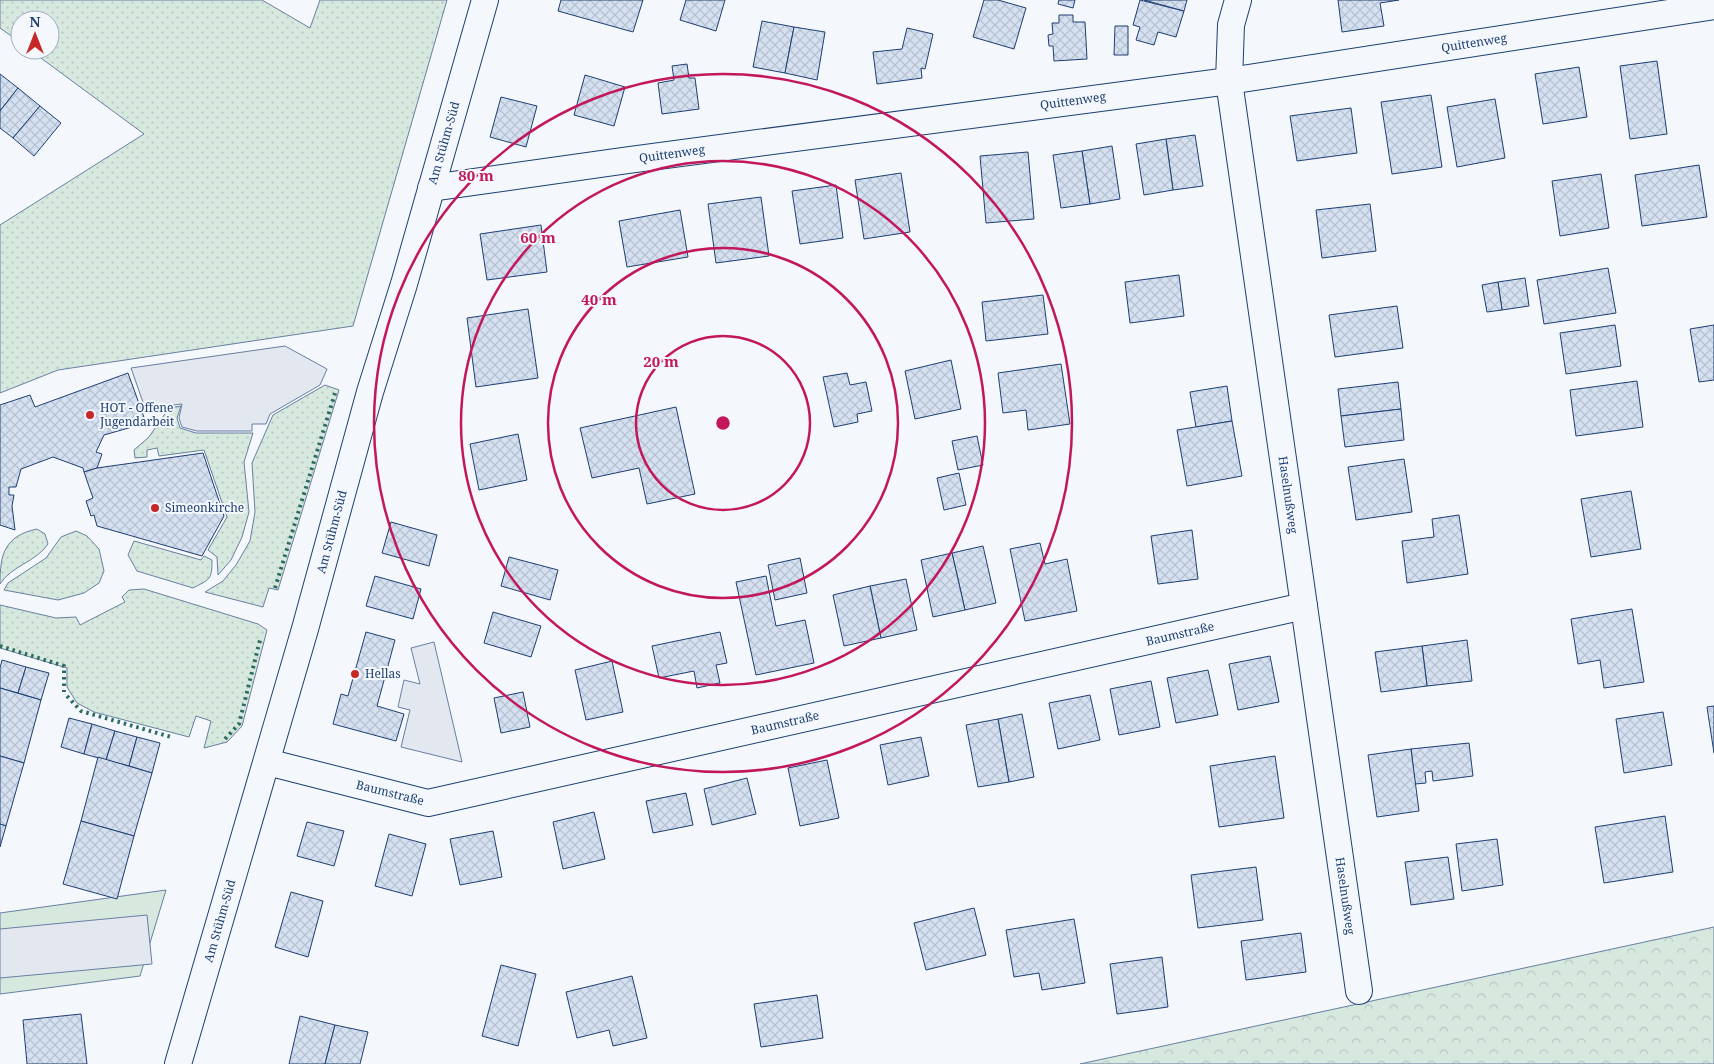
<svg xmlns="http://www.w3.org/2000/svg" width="1714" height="1064" viewBox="0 0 1714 1064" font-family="'Noto Serif',serif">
	<defs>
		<pattern id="green-dots" width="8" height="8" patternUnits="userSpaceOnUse" patternTransform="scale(1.25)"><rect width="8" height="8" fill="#d7e8df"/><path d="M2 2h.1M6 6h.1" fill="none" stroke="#b8c8c3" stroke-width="1.8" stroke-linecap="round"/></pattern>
		<pattern id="forest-crowns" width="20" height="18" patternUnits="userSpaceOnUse" patternTransform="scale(1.25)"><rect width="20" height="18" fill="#d7e8df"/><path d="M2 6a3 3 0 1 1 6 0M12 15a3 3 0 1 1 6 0" fill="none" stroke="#b8c8c3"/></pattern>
		<pattern id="building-cross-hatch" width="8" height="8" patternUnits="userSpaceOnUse" patternTransform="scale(1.25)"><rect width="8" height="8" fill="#d5e0f0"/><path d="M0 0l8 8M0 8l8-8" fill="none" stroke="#b6c1d1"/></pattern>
	</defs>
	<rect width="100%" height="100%" fill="#f4f7fb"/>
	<g fill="url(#green-dots)" stroke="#687fa3">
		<polygon points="0,0 262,0 310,28 320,0 447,0 353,326 58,370 0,393 0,225 144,134 30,50 50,50 50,20 20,20 20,42 0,28"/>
		<polygon points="325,385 339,390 278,590 269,588 263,607 205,592 223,581 236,565 250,541 255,512 252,463 273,415"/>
		<polygon points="181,406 177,418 180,428 196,433 253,433 244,462 249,512 242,537 231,560 218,575 217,557 208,550 227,517 204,450 159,456 157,448 147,450 147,457 135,458 134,450 149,437 169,408"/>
		<path d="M37,529L45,534L48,544C36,562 11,566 0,584C0,555 4,536 37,529Z"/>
		<polygon points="76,531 87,536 99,549 104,571 99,583 84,593 58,600 4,590 8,583 46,558 61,537"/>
		<path d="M134,541L201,560L204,556L212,560C212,580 210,579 193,588L137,571L128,555Z"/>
		<polygon points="144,589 258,624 267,630 242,726 227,742 204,748 211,721 196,716 189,737 94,712 77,703 67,687 67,668 0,648 0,605 56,618 76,617 80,625 125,602 122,597 129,590"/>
	</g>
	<polygon fill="url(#forest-crowns)" stroke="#687fa3" points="1714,927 1714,1064 1080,1064"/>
	<polygon fill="#d7e8df" stroke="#687fa3" points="166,890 140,976 0,994 0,913"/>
	<g fill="#e3e8f0" stroke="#687fa3">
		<polygon points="285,346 327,369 320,385 270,414 266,424 252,424 252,431 197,431 182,427 179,418 182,404 145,408 131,368"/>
		<polygon points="434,642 462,762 401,747 410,710 398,707 404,680 420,684 411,648"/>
		<polygon points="147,915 152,964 0,978 0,929"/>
	</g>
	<g fill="url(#building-cross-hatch)" stroke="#1d3f73">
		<polygon points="561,0 643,0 633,32 558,11"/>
		<polygon points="686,0 725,0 716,31 680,20"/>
		<polygon points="984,0 998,0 1026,8 1014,49 973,37"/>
		<polygon points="1059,0 1075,0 1073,8 1058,4"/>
		<polygon points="1140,0 1184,11 1176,37 1158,32 1154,45 1136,40 1140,27 1133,25"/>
		<polygon points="1144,0 1187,0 1184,11"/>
		<polygon points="1338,0 1399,0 1380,3 1384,26 1342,32"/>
		<polygon points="1059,15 1073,15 1073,22 1085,22 1087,59 1054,61 1053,46 1049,46 1048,35 1053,34 1052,23 1059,23"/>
		<polygon points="762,21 794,27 785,73 753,67"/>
		<polygon points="1115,26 1128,26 1128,55 1114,55"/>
		<polygon points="794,27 825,32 817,80 785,73"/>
		<polygon points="907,28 933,34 925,69 921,68 922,78 877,84 873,52 902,49"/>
		<polygon points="1657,61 1667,134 1630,139 1620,66"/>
		<polygon points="687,64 689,78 695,78 699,109 662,114 658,83 674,80 672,66"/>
		<polygon points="1579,67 1587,117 1543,124 1535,74"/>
		<polygon points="0,74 18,88 0,111"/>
		<polygon points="585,75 625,87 614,126 574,115"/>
		<polygon points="18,88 40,106 13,138 0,128 0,111"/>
		<polygon points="1431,95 1442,167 1392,174 1381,102"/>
		<polygon points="501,97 537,106 526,147 490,137"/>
		<polygon points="1495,99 1505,158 1457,167 1447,107"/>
		<polygon points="40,106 61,123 34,156 13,138"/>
		<polygon points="1351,108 1357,153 1297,161 1290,116"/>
		<polygon points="1195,135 1203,186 1173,190 1166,139"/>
		<polygon points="1166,139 1173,190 1144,195 1136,144"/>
		<polygon points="1112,146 1120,199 1090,204 1082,151"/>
		<polygon points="1082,151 1090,204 1061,208 1053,155"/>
		<polygon points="1028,152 1034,219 986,223 980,156"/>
		<polygon points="1699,165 1707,217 1642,226 1635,175"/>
		<polygon points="901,173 910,232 864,239 855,180"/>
		<polygon points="1601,174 1609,228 1560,236 1552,181"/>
		<polygon points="836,185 843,238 800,244 792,191"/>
		<polygon points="761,197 769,256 716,263 708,204"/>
		<polygon points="1370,204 1376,251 1322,258 1316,210"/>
		<polygon points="680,210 688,257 627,267 619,221"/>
		<polygon points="541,225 547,272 487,280 480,234"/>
		<polygon points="1608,268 1616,313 1544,324 1537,280"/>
		<polygon points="1179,275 1184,316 1130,323 1125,282"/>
		<polygon points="1525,278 1529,306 1502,310 1498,282"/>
		<polygon points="1498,282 1502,310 1487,312 1482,285"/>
		<polygon points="1043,295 1048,334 986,341 982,302"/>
		<polygon points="1397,306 1403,348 1335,357 1329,315"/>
		<polygon points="528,309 538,378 476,387 467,318"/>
		<polygon points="1615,325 1621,366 1566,374 1560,333"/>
		<polygon points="1714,325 1714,380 1699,382 1690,329"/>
		<polygon points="951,360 961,409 915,419 905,371"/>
		<polygon points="1061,364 1070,424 1028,430 1026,410 1003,413 998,373"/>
		<polygon points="128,373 146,423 104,435 96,452 102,454 97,468 84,472 83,468 53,457 21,469 16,487 9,487 9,495 14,495 12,506 15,530 0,525 0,405 30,395 35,407"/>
		<polygon points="847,373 850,385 866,382 872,411 857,414 858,422 834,427 823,377"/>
		<polygon points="1637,381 1643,427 1576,436 1570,390"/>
		<polygon points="1398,382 1401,409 1341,416 1338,389"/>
		<polygon points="1227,386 1232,421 1196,427 1190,392"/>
		<polygon points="676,407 695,494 647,504 639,468 592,478 580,428"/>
		<polygon points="1401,409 1404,440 1345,447 1341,416"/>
		<polygon points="1232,421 1242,476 1187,486 1177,430"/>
		<polygon points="518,434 527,480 479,490 470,444"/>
		<polygon points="977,436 983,465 958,470 952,441"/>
		<polygon points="203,453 224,516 202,556 97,526 94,515 91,516 86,501 93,498 84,472 97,468"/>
		<polygon points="1404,459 1412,512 1356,520 1348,467"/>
		<polygon points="959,473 966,505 944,510 937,478"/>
		<polygon points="1631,491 1641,549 1591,557 1581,499"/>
		<polygon points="1459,515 1468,574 1407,583 1402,541 1434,537 1432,519"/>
		<polygon points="391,522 437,535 429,566 382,553"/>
		<polygon points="1192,530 1198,579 1158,584 1151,536"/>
		<polygon points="1040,543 1045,564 1067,559 1077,611 1025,621 1010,549"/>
		<polygon points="983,546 996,603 965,610 952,553"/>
		<polygon points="952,553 965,610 933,617 921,560"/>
		<polygon points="509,557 558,570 550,600 501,586"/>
		<polygon points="800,558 807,593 775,600 768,565"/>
		<polygon points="375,576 421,589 413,619 366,606"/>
		<polygon points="766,576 776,626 805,620 814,663 756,675 736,582"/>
		<polygon points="906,579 917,630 881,638 870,586"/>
		<polygon points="870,586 881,638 844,646 833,595"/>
		<polygon points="1632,609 1644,682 1604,688 1600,660 1578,664 1571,619"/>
		<polygon points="493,612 541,626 531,657 484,643"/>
		<polygon points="366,632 395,640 377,706 404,714 396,741 333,724 341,694 348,696"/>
		<polygon points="720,632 727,663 716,665 720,683 697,688 694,671 659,678 652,646"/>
		<polygon points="1467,640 1472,681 1427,686 1422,646"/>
		<polygon points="1422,646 1427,686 1381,692 1375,652"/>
		<polygon points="1270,656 1279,702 1238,710 1229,664"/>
		<polygon points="2,660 26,667 18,693 0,688 0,668"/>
		<polygon points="612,661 623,712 586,720 575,670"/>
		<polygon points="26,667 49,673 41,700 18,693"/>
		<polygon points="1208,670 1218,715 1176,723 1167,678"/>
		<polygon points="1151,681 1160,727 1119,735 1110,689"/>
		<polygon points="0,688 41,700 24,763 0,756"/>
		<polygon points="523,692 530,727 501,733 494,698"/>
		<polygon points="1090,695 1100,740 1058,749 1049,703"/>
		<polygon points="1714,706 1714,753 1707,707"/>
		<polygon points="1663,712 1672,765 1624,773 1616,719"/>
		<polygon points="1022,714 1034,777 1009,782 998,719"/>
		<polygon points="69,718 92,724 84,754 61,747"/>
		<polygon points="998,719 1009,782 978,787 966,725"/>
		<polygon points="92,724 115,731 106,760 84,754"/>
		<polygon points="115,731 137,737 129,766 106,760"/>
		<polygon points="137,737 160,743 152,773 129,766"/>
		<polygon points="921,737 929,776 888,785 880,745"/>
		<polygon points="1469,743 1473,776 1433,781 1432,771 1425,772 1426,783 1415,784 1411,749"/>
		<polygon points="1411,749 1419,811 1377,817 1368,755"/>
		<polygon points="0,756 24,763 6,826 0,824"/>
		<polygon points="1275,756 1284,818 1219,827 1210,766"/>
		<polygon points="98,757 152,773 134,836 81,821"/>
		<polygon points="827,760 839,818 800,826 788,768"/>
		<polygon points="747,778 756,814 712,825 704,789"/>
		<polygon points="686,793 693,825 653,833 646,801"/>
		<polygon points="594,812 605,859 563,869 553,822"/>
		<polygon points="1665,816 1673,872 1604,883 1595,827"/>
		<polygon points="81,821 134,836 117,899 63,884"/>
		<polygon points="307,822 344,831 334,866 297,856"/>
		<polygon points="0,824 6,826 0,847"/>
		<polygon points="493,831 502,877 460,885 450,839"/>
		<polygon points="389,834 426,844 412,896 375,886"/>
		<polygon points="1497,839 1503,885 1462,891 1456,844"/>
		<polygon points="1448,857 1454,899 1411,905 1405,862"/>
		<polygon points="1256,867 1263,920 1198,928 1191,875"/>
		<polygon points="291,892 323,901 308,957 275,947"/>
		<polygon points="974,908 986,955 926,970 914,923"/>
		<polygon points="1074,919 1085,983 1042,990 1039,973 1014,977 1006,930"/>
		<polygon points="1301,933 1306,972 1246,980 1241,941"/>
		<polygon points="1162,957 1168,1007 1117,1014 1110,964"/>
		<polygon points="501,965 536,974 518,1046 482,1036"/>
		<polygon points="632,976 647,1038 613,1046 609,1030 577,1038 566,992"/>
		<polygon points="817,995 823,1038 761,1047 754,1004"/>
		<polygon points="81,1014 87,1064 27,1064 23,1020"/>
		<polygon points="300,1016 335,1025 325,1064 289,1064"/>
		<polygon points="335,1025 368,1032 360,1064 325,1064"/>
	</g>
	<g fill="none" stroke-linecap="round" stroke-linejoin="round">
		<defs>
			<g id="street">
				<polyline points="1238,0 1231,25 1229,81 1359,991"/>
				<polyline points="431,188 629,160 1229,81 1714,6"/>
				<polyline points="267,762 428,803 1304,606"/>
				<polyline points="178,1064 305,629 370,392 404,284 485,0"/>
			</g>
		</defs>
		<use href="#street" stroke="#1d3f73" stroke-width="28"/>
		<use href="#street" stroke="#f4f7fb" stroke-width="26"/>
		<g stroke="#2c6c60" stroke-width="4" stroke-dasharray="2.5 4" stroke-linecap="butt">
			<polyline points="275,588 336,390"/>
			<polyline points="0,646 64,666 64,692"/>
			<polyline points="67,696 81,711 171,737"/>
			<polyline points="225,739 239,724 260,640"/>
		</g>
	</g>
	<g fill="none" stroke="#c2185b" stroke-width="2.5">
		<circle cx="723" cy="423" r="87"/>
		<circle cx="723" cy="423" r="175"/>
		<circle cx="723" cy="423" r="262"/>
		<circle cx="723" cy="423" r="349"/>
	</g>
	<g fill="#c62828" stroke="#f4f7fb" stroke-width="2">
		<circle cx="90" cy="415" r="5"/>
		<circle cx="155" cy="508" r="5"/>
		<circle cx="355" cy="674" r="5"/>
	</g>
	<g text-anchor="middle" stroke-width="4" stroke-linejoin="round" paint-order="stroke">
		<g font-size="12" fill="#1d3f73" stroke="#f4f7fb">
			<text transform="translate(1474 43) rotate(-9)" y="4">Quittenweg</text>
			<text transform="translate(1073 101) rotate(-8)" y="4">Quittenweg</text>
			<text transform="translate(444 143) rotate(-74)" y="4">Am Stühm-Süd</text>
			<text transform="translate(672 154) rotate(-8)" y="4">Quittenweg</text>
			<text transform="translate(1288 495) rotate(82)" y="4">Haselnußweg</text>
			<text transform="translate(332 532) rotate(-75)" y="4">Am Stühm-Süd</text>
			<text transform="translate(1180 634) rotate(-13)" y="4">Baumstraße</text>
			<text transform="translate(785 723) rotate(-13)" y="4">Baumstraße</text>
			<text transform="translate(390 793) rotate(14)" y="4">Baumstraße</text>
			<text transform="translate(1345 896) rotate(82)" y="4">Haselnußweg</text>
			<text transform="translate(220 921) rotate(-74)" y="4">Am Stühm-Süd</text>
		</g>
		<g font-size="12" fill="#1d3f73" stroke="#f4f7fb" text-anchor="start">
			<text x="100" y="412">HOT - Offene<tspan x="100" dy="14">Jugendarbeit</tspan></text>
			<text x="165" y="512">Simeonkirche</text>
			<text x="365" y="678">Hellas</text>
		</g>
	</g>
	<circle cx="723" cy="423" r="8" fill="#c2185b" stroke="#f4f7fb" stroke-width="2.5"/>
	<g font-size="15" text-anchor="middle" font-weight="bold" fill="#c2185b" stroke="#f4f7fb" stroke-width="4" stroke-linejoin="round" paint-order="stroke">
		<text x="476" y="181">80 m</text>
		<text x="538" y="243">60 m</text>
		<text x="599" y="305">40 m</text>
		<text x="661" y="367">20 m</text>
	</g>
	<g transform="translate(35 35)"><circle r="24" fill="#f4f7fb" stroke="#9eadc5"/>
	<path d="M0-4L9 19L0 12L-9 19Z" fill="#c62828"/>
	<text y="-8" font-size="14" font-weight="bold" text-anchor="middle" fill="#1d3f73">N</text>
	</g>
</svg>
